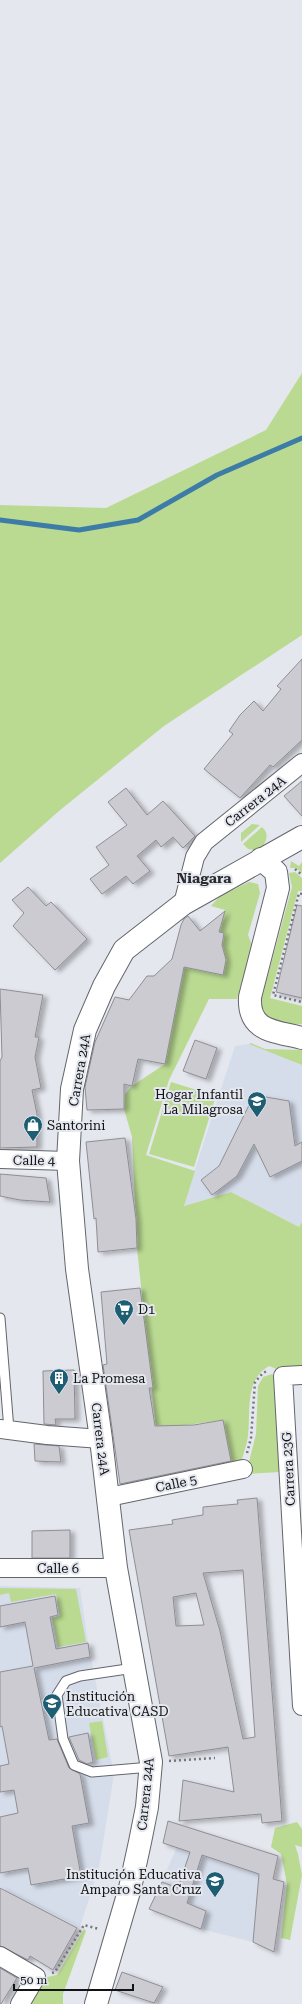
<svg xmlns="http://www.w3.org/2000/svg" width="302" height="2004" viewBox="0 0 302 2004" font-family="'Roboto Serif',serif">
	<defs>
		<filter id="shadow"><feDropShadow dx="4.5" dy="2.5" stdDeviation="2" flood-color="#0004"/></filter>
	</defs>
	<rect width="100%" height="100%" fill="#e4e7ee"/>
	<g fill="#d6ddea">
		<polygon points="249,1044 302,1065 302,1222 299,1227 231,1192 183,1206 235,1046"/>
		<polygon points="0,1586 80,1588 88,1643 114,1774 99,1868 80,1927 0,1887"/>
		<polygon points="177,1847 260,1874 253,1942 201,1929 206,1911 157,1892"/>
	</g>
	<g fill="#bada92">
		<polygon points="302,373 302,635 164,726 59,811 0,863 0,505 106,508 266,430"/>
		<polygon points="252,824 260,825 241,842 241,833"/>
		<path d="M262,827C269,833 267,840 263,846L255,850L248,849L243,844Z"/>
		<polygon points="291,861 299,866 302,862 302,873 296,868 290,868"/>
		<polygon points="295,872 302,878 302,891 298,891 270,998 302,1006 302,1024 273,1025 260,1017 260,1004 292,887 289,873"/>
		<path d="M249,882L258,884L260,893L248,935L252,945L237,999H209L169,1080L146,1155L195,1171L184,1206L231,1192L299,1227L302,1222V1369L282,1371L269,1366C244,1380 251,1412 248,1436C247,1445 243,1454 241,1463L216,1467L223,1420L156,1429L137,1248L132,1137L124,1109L125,1094L132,1086L165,1064L184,967L223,975L226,959L222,945L224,933L220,932L225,910L211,906L220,896Z"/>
		<polygon points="251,1043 265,1049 302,1050 302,1065 249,1044"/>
		<polygon points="171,1082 216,1096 194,1167 149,1154"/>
		<polygon points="272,1374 277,1377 280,1472 246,1474 256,1434 258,1386 263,1377"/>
		<polygon points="0,1588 76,1589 86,1642 58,1647 52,1618 60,1616 56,1594 11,1602 9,1593 0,1595"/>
		<polygon points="102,1721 108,1757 96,1760 89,1723"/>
		<polygon points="297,1822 302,1829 302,1847 295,1845 298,1854 302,1875 290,1940 281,1938 287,1884 281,1854 271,1847 275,1828"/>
		<polygon points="84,1929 86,1931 63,1994 63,2004 23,2004 38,1979 57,1975"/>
	</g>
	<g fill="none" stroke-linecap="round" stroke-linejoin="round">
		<polyline stroke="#3d7ca6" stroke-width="5" points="0,520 79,530 138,520 217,475 302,438"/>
	</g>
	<g fill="#cccbd2" stroke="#8f8e94" fill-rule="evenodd" filter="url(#shadow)">
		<polygon points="302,659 302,740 273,767 270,765 240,798 204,769 233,734 229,731 240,715 254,701 263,711 281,689 277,686"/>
		<polygon points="302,781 302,816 284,796"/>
		<polygon points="126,788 147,815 163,801 195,836 183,848 173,837 161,847 156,840 137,856 150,871 133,884 126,876 102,894 90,879 109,865 96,847 127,825 108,802"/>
		<polygon points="28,887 46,906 51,902 87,939 55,970 13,926 24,913 12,900"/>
		<polygon points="297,905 302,906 302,998 276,992"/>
		<polygon points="225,911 219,932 224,933 222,945 226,960 223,975 184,967 165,1064 138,1059 132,1086 124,1084 124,1109 87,1110 85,1087 95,1042 115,997 129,1000 147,976 154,976 172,959 181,925 184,919 188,916 200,931"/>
		<polygon points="0,989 43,995 35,1037 39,1037 35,1057 41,1088 32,1090 37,1114 37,1147 0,1148 0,1061 2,1057"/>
		<polygon points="195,1040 217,1048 206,1079 183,1071"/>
		<polygon points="254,1095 289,1101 295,1146 302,1142 302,1161 270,1177 254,1144 237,1176 212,1195 201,1180 219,1166"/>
		<polygon points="125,1138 136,1219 137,1248 98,1252 96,1218 94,1219 86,1142"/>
		<polygon points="0,1174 46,1178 50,1202 20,1200 0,1196"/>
		<polygon points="140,1288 153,1388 149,1388 155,1426 194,1425 223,1420 231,1461 120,1484 103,1365 107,1364 101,1292"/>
		<polygon points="74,1370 75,1419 55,1419 56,1425 44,1424 43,1371"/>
		<polygon points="34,1444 59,1446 61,1462 35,1461"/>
		<path d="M257,1498L282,1821L262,1823L261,1814L179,1821L183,1780L234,1792L228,1747L169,1756L129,1530L173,1524L172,1520L203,1515V1507L238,1504L237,1500ZM243,1570L255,1737L243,1739L220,1631L203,1573ZM196,1593L204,1625L176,1626L173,1597Z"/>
		<polygon points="70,1530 70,1558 32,1558 32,1531"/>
		<polygon points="55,1596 58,1615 50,1617 56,1649 88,1643 90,1657 34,1668 49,1740 57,1739 69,1768 80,1774 89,1823 72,1826 81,1876 31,1885 28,1868 0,1873 0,1817 18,1813 14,1790 0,1792 0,1766 9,1764 2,1726 0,1727 0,1672 33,1666 25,1622 0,1627 0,1606"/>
		<polygon points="88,1733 93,1762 87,1764 79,1760 69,1737"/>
		<polygon points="168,1821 278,1856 273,1879 284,1882 274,1952 253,1942 259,1874 202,1855 187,1903 206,1911 201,1929 149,1909 162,1882 178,1888 190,1852 163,1843"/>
		<polygon points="0,1888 77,1928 53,1970 30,1956 28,1960 0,1946"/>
		<polygon points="0,1968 17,1978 1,2004 0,2004"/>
		<polygon points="122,1972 163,1987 154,2003 115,1990"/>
	</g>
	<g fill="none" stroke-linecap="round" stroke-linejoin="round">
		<defs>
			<g id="service">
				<polyline points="0,1318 9,1430"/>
				<polyline points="134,1668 80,1676 66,1681 57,1695 63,1739 74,1765 92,1772 151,1767"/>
			</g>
			<g id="minor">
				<polyline points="183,904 195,857 204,842 302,763"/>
				<polyline points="0,1159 68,1161"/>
				<polyline points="302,1375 283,1376 302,1706"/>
				<polyline points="0,1429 47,1435 101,1439"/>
				<polyline points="109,1497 243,1469"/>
				<polyline points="0,1568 116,1568"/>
				<polyline points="0,1956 36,1977 20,2004"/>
			</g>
			<g id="tertiary">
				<path d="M261,859L276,872L278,888L250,997C248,1032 275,1031 302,1038"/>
				<polyline points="96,2004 130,1888 140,1842 147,1807 151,1762 116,1568 101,1439 77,1269 68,1161 72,1089 85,1030 104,986 124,950 183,904 302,837"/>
			</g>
		</defs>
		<use href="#service" stroke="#63666c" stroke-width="11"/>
		<use href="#minor" stroke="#63666c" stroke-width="20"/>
		<use href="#tertiary" stroke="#63666c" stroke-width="24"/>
		<g stroke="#74767b" stroke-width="2.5" stroke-dasharray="2 3" stroke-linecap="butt">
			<polyline points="295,869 302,875"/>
			<polyline points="302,894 299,893 273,995 302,1002"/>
			<polyline points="247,1453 251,1438 255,1382 263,1373 267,1371"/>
			<polyline points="169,1761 215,1758"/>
			<polyline points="52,1973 55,1972 84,1925 99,1929"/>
		</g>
		<use href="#service" stroke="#fff" stroke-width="9"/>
		<use href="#minor" stroke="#fff" stroke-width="18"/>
		<use href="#tertiary" stroke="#fff" stroke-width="22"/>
	</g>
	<defs>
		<symbol id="school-pin" viewBox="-11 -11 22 30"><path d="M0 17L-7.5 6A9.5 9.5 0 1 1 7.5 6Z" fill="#1e5e73" stroke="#e4e7ee"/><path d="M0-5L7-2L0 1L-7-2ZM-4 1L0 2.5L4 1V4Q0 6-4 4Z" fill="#fff"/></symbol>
		<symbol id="shop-pin" viewBox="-11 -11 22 30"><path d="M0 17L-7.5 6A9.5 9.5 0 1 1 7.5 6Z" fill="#1e5e73" stroke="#e4e7ee"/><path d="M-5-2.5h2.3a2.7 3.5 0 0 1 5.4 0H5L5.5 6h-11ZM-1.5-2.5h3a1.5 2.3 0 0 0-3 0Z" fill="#fff"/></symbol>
		<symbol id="supermarket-pin" viewBox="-11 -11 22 30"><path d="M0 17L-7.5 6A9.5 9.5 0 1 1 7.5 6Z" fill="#1e5e73" stroke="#e4e7ee"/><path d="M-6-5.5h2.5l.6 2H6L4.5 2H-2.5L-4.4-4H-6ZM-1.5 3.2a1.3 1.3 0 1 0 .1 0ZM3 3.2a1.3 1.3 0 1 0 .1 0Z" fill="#fff"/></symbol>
		<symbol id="building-pin" viewBox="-11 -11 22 30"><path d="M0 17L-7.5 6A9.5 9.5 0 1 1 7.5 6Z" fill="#1e5e73" stroke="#e4e7ee"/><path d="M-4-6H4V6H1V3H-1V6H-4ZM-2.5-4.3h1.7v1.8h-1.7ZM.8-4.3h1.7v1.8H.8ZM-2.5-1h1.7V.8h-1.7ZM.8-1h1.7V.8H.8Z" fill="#fff"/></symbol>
		<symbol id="university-pin" viewBox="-11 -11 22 30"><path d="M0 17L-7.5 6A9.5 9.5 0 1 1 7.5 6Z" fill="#1e5e73" stroke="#e4e7ee"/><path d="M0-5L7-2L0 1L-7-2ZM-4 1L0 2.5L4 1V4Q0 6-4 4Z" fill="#fff"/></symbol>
	</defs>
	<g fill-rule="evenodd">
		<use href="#school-pin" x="246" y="1090" width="22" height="30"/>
		<use href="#shop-pin" x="22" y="1114" width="22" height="30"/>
		<use href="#supermarket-pin" x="113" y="1298" width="22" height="30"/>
		<use href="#building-pin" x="48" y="1367" width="22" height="30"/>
		<use href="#university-pin" x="41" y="1692" width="22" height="30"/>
		<use href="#school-pin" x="204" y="1870" width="22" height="30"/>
	</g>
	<g text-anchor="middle" stroke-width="4" stroke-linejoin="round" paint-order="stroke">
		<g font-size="13" fill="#121316" stroke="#e4e7ee">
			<text transform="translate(255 801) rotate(-38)" y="5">Carrera 24A</text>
			<text transform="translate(79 1070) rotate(-80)" y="5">Carrera 24A</text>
			<text transform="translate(34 1160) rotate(1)" y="5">Calle 4</text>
			<text transform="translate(101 1439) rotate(83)" y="5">Carrera 24A</text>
			<text transform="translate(288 1469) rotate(-93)" y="5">Carrera 23G</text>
			<text transform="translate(176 1483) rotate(-12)" y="5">Calle 5</text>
			<text x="58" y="1573">Calle 6</text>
			<text transform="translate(145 1794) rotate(-84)" y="5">Carrera 24A</text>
		</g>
		<g font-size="13" fill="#121316" stroke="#e4e7ee" text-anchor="start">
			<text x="243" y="1099" text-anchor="end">Hogar Infantil<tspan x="243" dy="15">La Milagrosa</tspan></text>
			<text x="47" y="1130">Santorini</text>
			<text x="138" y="1314">D1</text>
			<text x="73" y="1383">La Promesa</text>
			<text x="66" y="1701">Institución<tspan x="66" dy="15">Educativa CASD</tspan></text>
			<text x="201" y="1879" text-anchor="end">Institución Educativa<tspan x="201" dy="15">Amparo Santa Cruz</tspan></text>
		</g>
		<g font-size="14" font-weight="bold" fill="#292b30" stroke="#e4e7ee">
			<text x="204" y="883">Niagara</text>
		</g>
	</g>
	<path d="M14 1984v6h119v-6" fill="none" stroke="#121316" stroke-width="2"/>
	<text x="20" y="1984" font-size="12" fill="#121316" stroke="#e4e7ee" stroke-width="3" paint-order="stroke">50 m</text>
</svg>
